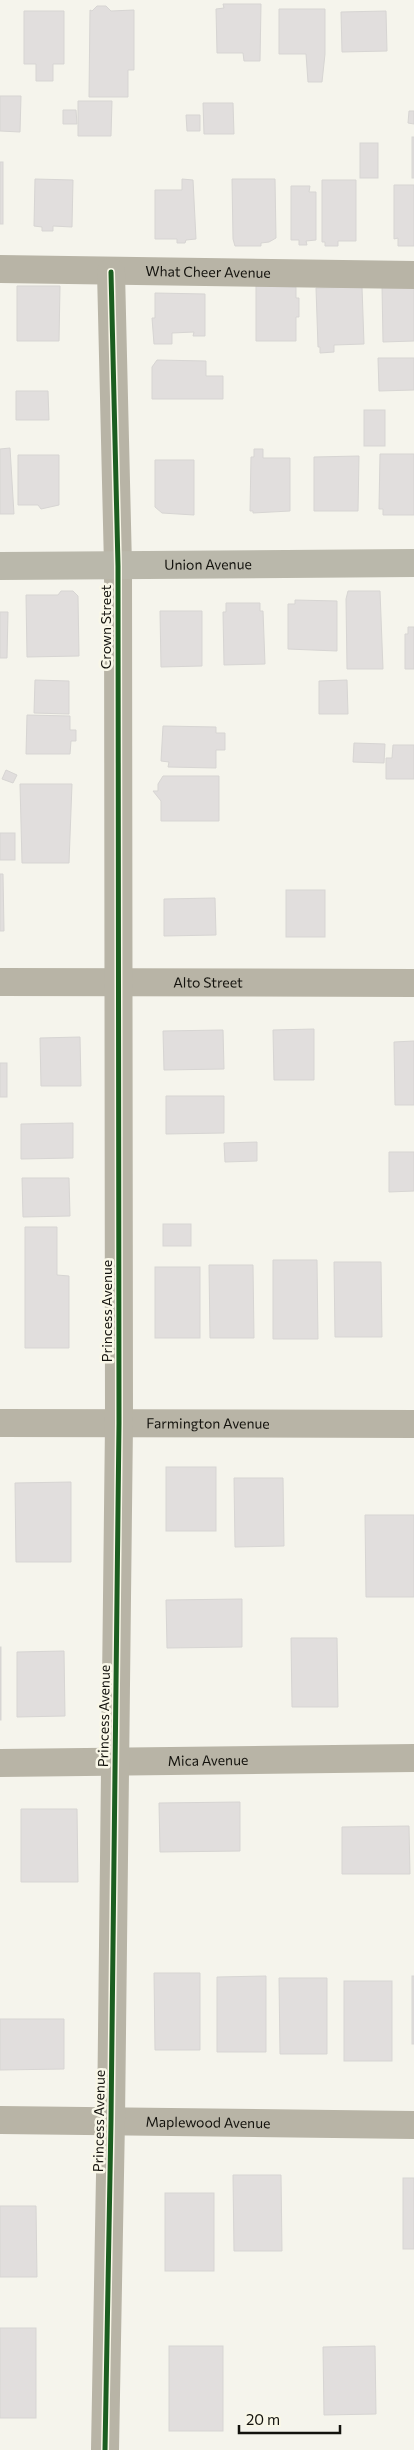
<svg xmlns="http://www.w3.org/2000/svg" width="414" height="2450" viewBox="0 0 414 2450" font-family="Commissioner,sans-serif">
	<rect width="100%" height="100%" fill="#f5f4ec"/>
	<g fill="#e1dedd" stroke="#d7d5d3">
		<polygon points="223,4 261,4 260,61 244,61 243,53 217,53 216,9 224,8"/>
		<polygon points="97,6 106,6 111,11 134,10 134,70 128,70 128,97 89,97 90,10 92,11"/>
		<polygon points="279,9 325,9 325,54 322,82 308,82 306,54 279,54"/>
		<polygon points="24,11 64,11 64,64 53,64 53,81 36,81 36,64 24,64"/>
		<polygon points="386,11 387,51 342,52 341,12"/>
		<polygon points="0,96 21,96 20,132 0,131"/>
		<polygon points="78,101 112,101 111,136 78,136"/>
		<polygon points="203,103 233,103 234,134 204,134"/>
		<polygon points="63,110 76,110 77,124 63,124"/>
		<polygon points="409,111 414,111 414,124 408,123"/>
		<polygon points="186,115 200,115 200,131 187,131"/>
		<rect x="412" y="137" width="2" height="41"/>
		<rect x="360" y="143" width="18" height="35"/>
		<rect x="0" y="162" width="3" height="62"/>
		<polygon points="35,179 73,180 72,227 53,226 53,231 42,231 42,227 34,226"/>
		<polygon points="182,179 193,180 196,239 186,240 185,243 177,243 177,239 155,239 155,190 182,190"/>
		<polygon points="232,179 275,179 276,238 269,242 261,243 261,246 235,246 233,239"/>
		<polygon points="322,180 356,180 356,241 338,241 338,246 325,246 325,242 322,242"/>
		<polygon points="394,185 414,185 414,246 398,246 398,238 394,239"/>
		<polygon points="291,186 310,186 309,192 316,192 316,240 306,241 307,245 299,245 299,240 291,240"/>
		<polygon points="17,286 60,286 59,341 17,341"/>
		<polygon points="256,286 296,287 296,298 299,298 299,317 296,317 296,341 256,341"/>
		<polygon points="382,286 414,286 414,341 383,342"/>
		<polygon points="362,287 364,344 334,345 334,352 320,353 320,347 318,347 316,288"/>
		<polygon points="155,293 205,294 205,336 193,336 194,332 172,333 172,344 154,344 152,318 155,318"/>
		<polygon points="378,358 414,358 414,390 379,391"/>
		<polygon points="157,360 206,361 206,376 223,376 223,399 152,399 152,367"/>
		<polygon points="16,391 48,391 49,420 16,420"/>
		<rect x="364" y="410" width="21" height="36"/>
		<polygon points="10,448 14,514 0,514 0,449"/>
		<polygon points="254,449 263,449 263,458 290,458 290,511 253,513 253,511 250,511 251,457 254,457"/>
		<polygon points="380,454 414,454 414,515 383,515 383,509 379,509"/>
		<polygon points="18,455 59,455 59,505 41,509 38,505 18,505"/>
		<polygon points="359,456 358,511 314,511 314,457"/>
		<polygon points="155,460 194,460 194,515 162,513 155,507"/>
		<polygon points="61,591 73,591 78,596 79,656 27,657 26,595 58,595"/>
		<polygon points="348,591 380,591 383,669 347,669 346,599"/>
		<polygon points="295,600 337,601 337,651 288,649 288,604 295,604"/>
		<polygon points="226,603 260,603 260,611 263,611 265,664 224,665 223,612 226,612"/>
		<polygon points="160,611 202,611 202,666 161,667"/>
		<polygon points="0,612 8,612 7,658 0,658"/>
		<polygon points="408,627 414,627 414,669 405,669 405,634 408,634"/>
		<polygon points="35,680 69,681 69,714 34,713"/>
		<polygon points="347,680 348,714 319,714 319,681"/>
		<polygon points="27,715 70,716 70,730 76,730 76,741 71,741 70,754 26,754"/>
		<polygon points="163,726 216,727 216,733 225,733 225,750 216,750 216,768 168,767 169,762 161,761"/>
		<polygon points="354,743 385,744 384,763 353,762"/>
		<polygon points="393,745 414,745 414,779 386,779 386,758 392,758"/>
		<polygon points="6,770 17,775 13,783 2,779"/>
		<polygon points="163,776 219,776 219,821 161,821 161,801 153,791 158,791 158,784"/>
		<polygon points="20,784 72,784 69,863 22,863"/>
		<rect x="0" y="833" width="15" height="27"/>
		<polygon points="0,874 3,874 4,931 0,931"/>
		<rect x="286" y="890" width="39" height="47"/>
		<polygon points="215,898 216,935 164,936 164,899"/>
		<polygon points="314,1029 314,1080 274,1080 273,1030"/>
		<polygon points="223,1030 224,1069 164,1070 163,1031"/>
		<polygon points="80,1037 81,1086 41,1086 40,1038"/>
		<polygon points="414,1041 414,1105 395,1105 394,1042"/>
		<rect x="0" y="1063" width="7" height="34"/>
		<polygon points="166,1096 224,1096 224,1133 166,1134"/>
		<polygon points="73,1123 73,1158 21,1159 21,1124"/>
		<polygon points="257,1142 257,1161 225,1162 224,1143"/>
		<polygon points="389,1152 414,1152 414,1191 389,1192"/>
		<polygon points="22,1178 69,1178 70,1216 23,1217"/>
		<rect x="163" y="1224" width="28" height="22"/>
		<polygon points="25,1227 57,1227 57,1275 69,1276 69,1348 25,1348"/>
		<polygon points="273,1260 317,1260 318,1339 273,1339"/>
		<polygon points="334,1262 381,1262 382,1337 335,1337"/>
		<polygon points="209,1265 253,1265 254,1338 210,1338"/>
		<rect x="155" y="1267" width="45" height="71"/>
		<rect x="166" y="1467" width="50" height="64"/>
		<polygon points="234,1478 283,1478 284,1546 235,1547"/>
		<polygon points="71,1482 71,1562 16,1562 15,1483"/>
		<polygon points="365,1515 414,1515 414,1597 366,1597"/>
		<polygon points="242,1599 242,1647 167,1648 166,1600"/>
		<polygon points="291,1638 337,1638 338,1707 292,1707"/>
		<rect x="0" y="1647" width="1" height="73"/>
		<polygon points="64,1651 65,1716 17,1717 17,1652"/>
		<polygon points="240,1802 240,1851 160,1852 159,1803"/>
		<polygon points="21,1809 77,1809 78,1882 21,1882"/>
		<polygon points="409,1826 410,1874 342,1874 342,1827"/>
		<polygon points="154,1973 200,1973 200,2050 155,2050"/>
		<polygon points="266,1976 266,2052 217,2052 217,1977"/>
		<rect x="412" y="1976" width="2" height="68"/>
		<polygon points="279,1978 327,1978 327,2054 280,2054"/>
		<rect x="344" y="1981" width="48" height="80"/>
		<polygon points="0,2019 64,2019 64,2069 0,2070"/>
		<polygon points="233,2175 281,2175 282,2251 234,2251"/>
		<rect x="403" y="2178" width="11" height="71"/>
		<rect x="165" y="2193" width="49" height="78"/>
		<polygon points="0,2206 36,2206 37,2277 0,2277"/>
		<rect x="0" y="2328" width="36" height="90"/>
		<rect x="169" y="2346" width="54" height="85"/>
		<polygon points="375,2346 376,2414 324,2415 323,2347"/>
	</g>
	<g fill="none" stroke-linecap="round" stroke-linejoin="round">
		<g stroke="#b8b4a6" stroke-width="28">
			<path id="s1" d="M0,269L414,275"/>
			<path id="s2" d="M0,982L414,983"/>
			<path id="s3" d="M0,1423L414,1424"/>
			<path id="s4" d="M0,1763L414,1758"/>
			<path id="s5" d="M0,2120L414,2125"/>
			<polyline points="105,2450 111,2120 119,1423 118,566 111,272"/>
		</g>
		<path stroke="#bab8ab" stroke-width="28" id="s6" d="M0,566L414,563"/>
		<defs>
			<polyline id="cycleway" points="105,2450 111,2120 119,1423 118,566 111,272"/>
		</defs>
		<use href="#cycleway" stroke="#f9f7e8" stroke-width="8"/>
		<use href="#cycleway" stroke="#1b5e20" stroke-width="5"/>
	</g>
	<g text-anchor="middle" stroke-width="5" stroke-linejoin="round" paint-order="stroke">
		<g font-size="14" fill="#13120d" stroke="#f9f7e8">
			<text dy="5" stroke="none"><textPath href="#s1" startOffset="208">What Cheer Avenue</textPath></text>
			<text dy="5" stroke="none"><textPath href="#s6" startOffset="208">Union Avenue</textPath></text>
			<text transform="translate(106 627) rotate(-90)" y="5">Crown Street</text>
			<text dy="5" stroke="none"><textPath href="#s2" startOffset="208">Alto Street</textPath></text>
			<text transform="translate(107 1311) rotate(-90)" y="5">Princess Avenue</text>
			<text dy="5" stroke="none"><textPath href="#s3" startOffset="208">Farmington Avenue</textPath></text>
			<text transform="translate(104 1716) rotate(-89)" y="5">Princess Avenue</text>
			<text dy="5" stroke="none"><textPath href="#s4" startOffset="208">Mica Avenue</textPath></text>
			<text transform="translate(99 2121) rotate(-89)" y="5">Princess Avenue</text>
			<text dy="5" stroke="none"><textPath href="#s5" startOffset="208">Maplewood Avenue</textPath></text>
		</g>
	</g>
	<path d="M239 2425v8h101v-8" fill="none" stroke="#13120d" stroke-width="2.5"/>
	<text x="246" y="2425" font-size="15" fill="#13120d" stroke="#f9f7e8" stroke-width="4" paint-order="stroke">20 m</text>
</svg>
